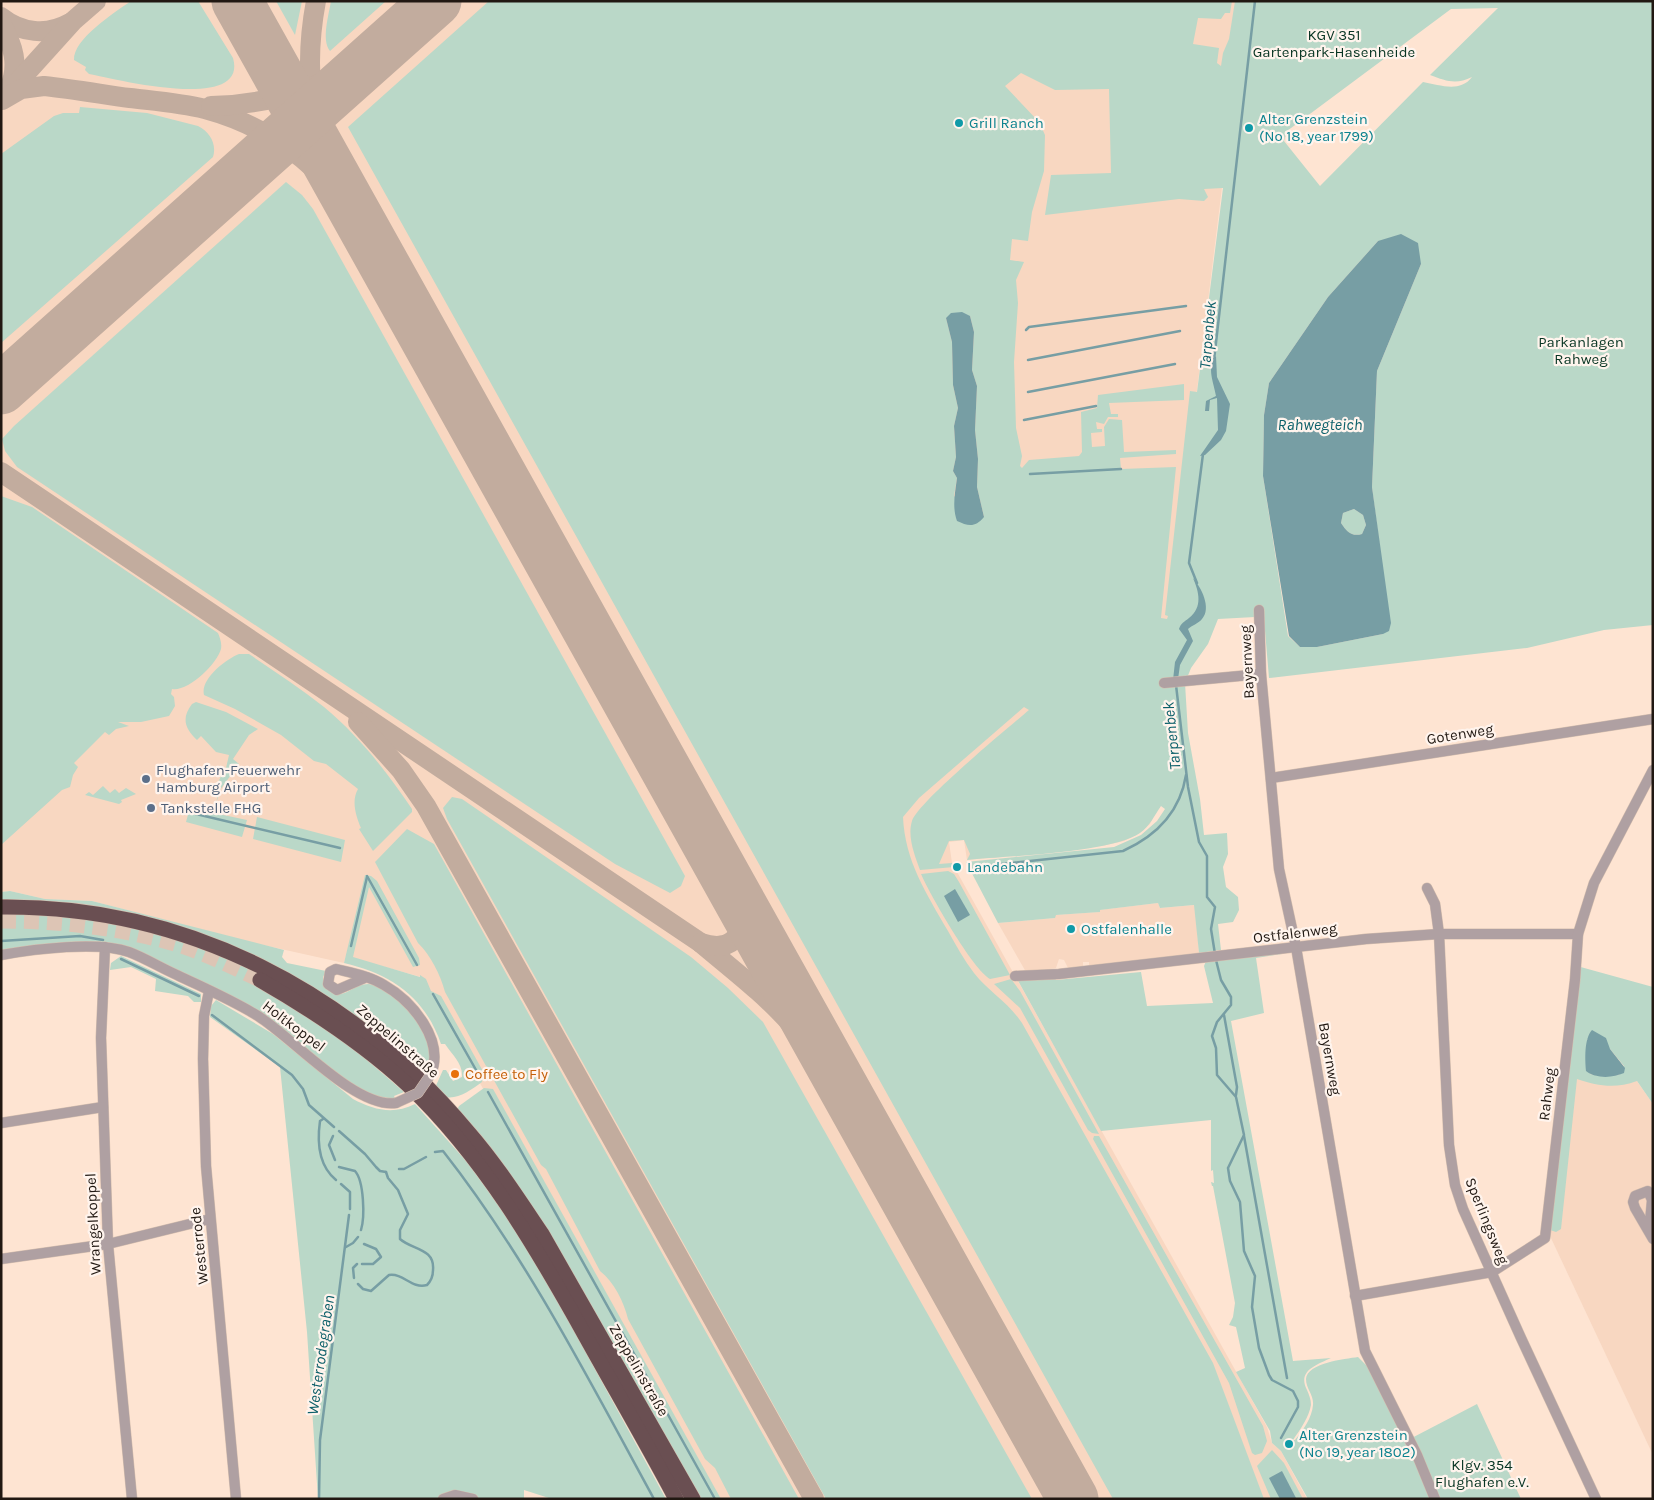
<svg xmlns="http://www.w3.org/2000/svg" width="1654" height="1500" viewBox="0 0 1654 1500" font-family="Karla,sans-serif">
	<rect width="100%" height="100%" fill="#fee4d2"/>
	<g fill="#f8d7c1">
		<polygon points="1,1 1245,1 1189,455 1171,619 1166,619 1174,772 1150,824 1139,833 1124,841 1102,846 967,860 964,840 949,842 952,863 1267,1427 1272,1443 1281,1451 1307,1499 711,1499 421,977 346,956 344,963 250,942 92,901 45,899 10,891 1,892"/>
		<polygon points="1158,903 1160,908 1195,905 1199,953 1089,966 1089,962 1083,962 1083,966 1068,968 1064,960 1059,959 1056,968 1026,972 998,923 1055,918 1055,915 1099,912 1099,910"/>
		<polygon points="1574,1076 1634,1077 1653,1104 1653,1455 1550,1236"/>
	</g>
	<g fill="#bad8c8" fill-rule="evenodd">
		<path d="M131,1H198L233,58C249,114 111,78 89,74L85,70L86,67L74,60C73,39 114,13 131,1Z"/>
		<polygon points="276,1 302,1 295,35"/>
		<path d="M331,1H386L330,51C321,40 329,14 331,1Z"/>
		<path d="M489,1H1232L1230,13H1225L1221,19L1198,18L1193,44L1219,48L1217,63L1221,66L1223,53L1229,39L1235,1H1653V625L1604,630L1527,648L1269,678L1263,607L1255,617L1218,619L1208,644L1191,668L1185,683L1188,733L1200,799L1204,835L1227,833L1228,854L1223,867L1226,887L1238,897L1239,910L1233,922L1218,924L1221,950L1199,953L1194,905L1160,908L1158,903L1100,910V912L1056,915L1055,918L998,923L966,862L1114,847L1141,835L1157,821L1165,809L1161,806C1154,816 1150,826 1140,833C1112,853 1005,856 967,860L970,854L964,840L949,841L939,864L952,863L954,867L920,870C915,856 907,837 912,821C917,803 1009,727 1029,710L1024,707L919,798L903,817C905,861 926,893 948,931C956,945 964,960 974,973C989,992 1008,1002 1022,1023L1213,1363L1264,1499H1113L348,127ZM1498,8L1430,75C1446,81 1456,85 1472,77C1460,93 1440,85 1423,82L1320,186L1284,141L1287,131L1451,9ZM1021,73L1055,90L1109,89L1111,173L1051,175L1045,215L1179,199L1204,201L1208,197L1204,189L1223,188L1197,392L1190,391L1165,615L1168,616L1167,619L1161,618L1176,467L1121,469L1120,458L1176,454V450L1124,452L1122,420L1109,419L1104,427L1105,446L1092,447L1091,433L1102,432V429H1097L1096,422L1104,424L1108,417H1118V414H1111L1109,403L1184,400V384L1098,395L1097,408L1081,412L1082,452L1079,456L1029,460L1022,468L1020,466L1022,456L1016,428L1014,362L1018,303L1016,280L1024,262L1010,260L1012,239L1028,241L1032,212L1044,171L1045,135L1039,122L1005,86ZM1378,241L1421,264L1377,371L1372,487L1380,549L1383,634L1317,647H1300L1288,636L1263,476L1264,415L1269,383L1328,297ZM970,316L974,332L972,370L977,386L975,430L978,459L977,487L984,517L954,496L957,478L953,471L956,457L954,426L958,408L953,385L952,342L946,318Z"/>
		<path d="M80,107L147,113L198,126C210,132 217,144 213,157L1,343V154L54,116L63,113H79Z"/>
		<polygon points="286,182 302,195 313,209 685,876 681,886 670,893 615,864 17,467 5,451 2,439 14,426"/>
		<path d="M1,496L32,507L218,633C220,638 222,643 221,649C217,664 188,692 172,689L171,694L174,697L175,706L169,716L141,722H118L129,726L116,729L109,735L105,732L74,763L78,767L73,775L70,787L62,790L1,845Z"/>
		<path d="M1354,509L1363,515L1366,525L1362,534C1352,537 1347,532 1341,523L1343,513Z"/>
		<path d="M239,654H249C274,671 300,688 324,707C359,736 387,772 412,809V812L373,851L359,829L361,828C356,816 351,801 358,789L326,764L314,761L281,735L235,709L204,695C200,679 226,659 239,654Z"/>
		<path d="M196,702L226,712L258,729L249,735L233,759L239,764L220,790L216,804L219,788L216,787L222,774L219,773L221,767L226,768L229,755L216,752L201,736L197,740C185,729 181,718 192,704Z"/>
		<polygon points="103,786 110,793 115,789 119,793 126,788 136,794 121,800 122,802 119,804 85,795 89,792 93,795"/>
		<polygon points="452,797 462,799 691,957 728,988 763,1022 1032,1499 826,1499 447,819 443,808"/>
		<polygon points="193,809 210,814 212,810 215,810 214,813 247,820 242,837 186,822 189,811"/>
		<polygon points="257,817 345,840 341,862 253,839"/>
		<path d="M407,829L434,844L799,1499H731L715,1468L705,1459L628,1319C624,1302 614,1282 600,1271L546,1169L541,1165L445,992C440,974 431,956 418,943L375,862Z"/>
		<path d="M948,871L954,874L959,882L1010,975L990,979C973,970 930,895 921,874Z"/>
		<path d="M365,875L371,876L377,881L419,958L420,965L413,967L369,887L353,957L420,977V975L426,979L431,991L441,996L484,1073L482,1082C467,1093 449,1106 434,1090L443,1070H446L453,1081L462,1077C463,1063 452,1055 445,1044H441C425,997 391,974 344,963Z"/>
		<path d="M10,891L45,899L92,901L284,950L282,957L287,963L326,971L323,977L324,986L335,994C347,996 355,984 368,984C390,984 436,1035 430,1057C428,1062 426,1071 423,1078L224,944L1,904V892Z"/>
		<path d="M1,912H34L133,924L233,958L360,1054L404,1092L394,1096L395,1098C359,1103 292,1034 261,1013L131,948L1,951Z"/>
		<path d="M1282,951V954L1256,958L1264,1013L1231,1021L1293,1361L1331,1358C1316,1365 1297,1371 1307,1390C1309,1395 1311,1399 1311,1405C1309,1417 1300,1430 1293,1440H1295C1303,1430 1312,1418 1313,1405C1314,1395 1306,1389 1306,1379C1307,1363 1345,1359 1358,1357L1367,1366L1406,1441L1477,1404L1521,1499H1308L1281,1451L1272,1443L1270,1431L1236,1372L1245,1368L1236,1327L1229,1325L1233,1317L1235,1303L1213,1186H1212L1211,1182L1214,1183L1213,1170L1211,1171V1120L1101,1131L1016,977L1055,978L1056,980L1141,972L1147,1006L1213,1003L1204,966L1206,961Z"/>
		<polygon points="121,956 201,994 201,1002 194,1002 188,996 155,991 156,979 131,967 110,970 111,963"/>
		<path d="M1577,966L1653,987V1104L1637,1081C1615,1089 1598,1086 1577,1079L1561,1229L1556,1232L1550,1230ZM1587,1039L1610,1049L1624,1066L1619,1075L1599,1076L1590,1074L1587,1053Z"/>
		<polygon points="1011,979 1020,991 1099,1134 1092,1133 1088,1130 1020,1008 994,984"/>
		<path d="M216,1000L273,1034L353,1099C374,1110 393,1115 415,1104L467,1162L507,1217L543,1274L666,1499H552L524,1490V1499H318L307,1332L280,1067L210,1017L211,1006Z"/>
		<polygon points="484,1088 493,1089 721,1499 697,1499 457,1110 459,1106"/>
		<polygon points="1099,1136 1263,1426 1267,1441 1262,1453 1255,1455 1252,1453 1229,1383 1093,1139 1094,1136"/>
		<polygon points="1272,1450 1284,1463 1303,1499 1271,1499 1257,1466"/>
	</g>
	<g fill="#779ea4" fill-rule="evenodd">
		<path d="M1401,234L1418,243L1421,264L1377,371L1372,487L1391,623L1389,631L1383,634L1317,647H1300L1289,636L1263,476L1264,415L1269,383L1328,297L1378,241ZM1354,509L1363,515L1366,525L1362,534C1352,537 1347,532 1341,523L1343,513Z"/>
		<path d="M962,312L970,316L974,332L972,370L977,386L975,430L978,459L977,487L984,517C975,528 968,526 957,521C952,507 955,493 957,478L953,471L956,457L954,426L958,408L953,385L952,342L946,318L951,313Z"/>
		<path d="M1216,356L1217,377L1230,404L1226,431L1221,440L1205,455L1200,456L1218,430L1217,398L1210,400L1209,411H1205L1206,401L1216,396C1214,383 1206,367 1216,356Z"/>
		<path d="M1193,578C1201,587 1212,608 1202,619C1198,624 1192,625 1188,629L1193,641L1180,665L1178,679L1173,680L1175,662L1187,640L1179,629C1181,623 1184,622 1189,618C1203,607 1199,592 1193,578Z"/>
		<polygon points="955,889 970,915 958,922 944,896"/>
		<path d="M1592,1030L1606,1038L1610,1049L1625,1068L1624,1073C1613,1078 1596,1079 1586,1071C1585,1059 1584,1039 1592,1030Z"/>
		<polygon points="1282,1471 1296,1498 1294,1499 1280,1499 1269,1478"/>
	</g>
	<g fill="none" stroke-linecap="round" stroke-linejoin="round">
		<g stroke="#779ea4" stroke-width="2.5">
			<polyline points="1026,330 1029,327 1186,306"/>
			<polyline points="1028,360 1180,331"/>
			<polyline points="1214,360 1255,1"/>
			<polyline points="1028,392 1175,364"/>
			<polyline points="1024,420 1096,406"/>
			<polyline points="1030,474 1121,469"/>
			<polyline points="1197,583 1189,563 1203,454"/>
			<polyline points="1176,685 1188,787 1199,842 1207,856 1207,897 1215,907 1211,929 1215,954"/>
			<polyline points="196,814 340,848"/>
			<path d="M975,867L1123,851C1156,836 1180,813 1186,775"/>
			<polyline points="367,876 417,965"/>
			<polyline points="1,941 80,936 103,940"/>
			<polyline points="351,946 367,877"/>
			<polyline points="121,959 199,996"/>
			<polyline points="1216,960 1221,980 1231,997 1231,1005 1217,1022 1212,1036 1216,1048 1217,1075 1236,1097 1244,1135 1228,1168 1230,1181 1240,1202 1244,1251 1255,1276 1252,1307 1259,1348 1269,1375 1272,1380 1293,1391 1298,1401 1298,1407 1281,1438"/>
			<polyline points="433,994 480,1077"/>
			<polyline points="212,1015 292,1075 303,1089 309,1105 334,1127"/>
			<polyline points="1224,1015 1237,1087 1236,1095"/>
			<polyline points="488,1092 715,1499"/>
			<path d="M323,1119L320,1121C317,1142 319,1166 336,1180"/>
			<polyline points="339,1131 365,1154 376,1167 380,1171 386,1172"/>
			<polyline points="333,1136 329,1145 335,1160"/>
			<polyline points="1244,1136 1287,1378"/>
			<path d="M435,1152L443,1151C527,1258 589,1380 654,1499"/>
			<path d="M339,1167L355,1171C364,1181 365,1217 361,1230"/>
			<polyline points="399,1169 404,1169 426,1157"/>
			<polyline points="341,1184 350,1192 350,1209"/>
			<polyline points="346,1247 353,1243 358,1237"/>
			<polyline points="362,1264 373,1264 381,1257 376,1249 364,1244"/>
			<polyline points="354,1278 353,1268 357,1264"/>
			<path d="M358,1284L363,1289L371,1291L389,1275C404,1273 411,1289 427,1285C431,1281 433,1276 433,1270C435,1248 412,1250 400,1239V1230L408,1214L398,1190L388,1178L386,1172"/>
			<polyline points="319,1499 320,1440 349,1215"/>
		</g>
		<g stroke="#c2ac9e" stroke-width="20">
			<path d="M316,1C305,59 308,114 331,169"/>
			<path d="M1,17C21,33 47,36 70,23"/>
			<path d="M1,23C13,45 20,65 9,89"/>
			<polyline points="8,93 73,21 96,1"/>
			<path d="M2,100L21,89L44,86C72,89 101,94 130,98C155,101 181,103 205,109C272,127 325,169 363,227"/>
			<path d="M211,106C269,105 321,88 371,59"/>
			<path d="M1,472L701,943C733,970 766,995 793,1026C820,1057 842,1092 864,1126"/>
			<polyline points="358,722 401,770 426,806 814,1499"/>
			<path d="M701,943C731,953 745,936 743,907"/>
			<polyline points="1057,1471 1069,1499"/>
		</g>
		<g stroke="#c2ac9e" stroke-width="51">
			<polyline points="237,1 1073,1499"/>
			<polyline points="1,389 436,1"/>
		</g>
		<path stroke="#ddc5b5" stroke-width="15" stroke-dasharray="15 8" stroke-linecap="butt" d="M1,921C60,921 119,928 175,944C205,953 232,967 260,980"/>
		<defs>
			<g id="minor">
				<polyline points="1259,610 1261,674 1279,869 1296,947 1365,1351 1417,1455 1435,1499"/>
				<polyline points="1164,683 1261,674"/>
				<polyline points="1271,778 1653,719"/>
				<polyline points="1427,888 1435,904 1439,934 1449,1145 1455,1185 1463,1209 1521,1338 1596,1499"/>
				<polyline points="105,947 101,1038 108,1244 132,1499"/>
				<path d="M1,955C35,949 98,941 129,952C145,958 161,968 177,975C204,988 232,1000 258,1016C293,1038 356,1109 396,1103"/>
				<polyline points="1015,976 1059,974 1366,939 1439,934 1578,934"/>
				<path d="M367,977L337,990L328,984L330,972L336,969C352,973 369,976 384,985C412,1001 445,1040 431,1074"/>
				<polyline points="209,991 204,1016 203,1059 206,1166 236,1499"/>
				<polyline points="1,1123 103,1107"/>
				<polyline points="1649,1232 1652,1200 1648,1191 1635,1196 1633,1202 1635,1208 1653,1239"/>
				<polyline points="1,1259 108,1244 210,1219"/>
				<polyline points="1355,1296 1492,1272 1545,1238 1575,980 1578,934 1594,883 1653,770"/>
				<polyline points="443,1499 455,1495 473,1499"/>
			</g>
			<g id="highway">
				<path d="M1,907C187,905 351,992 469,1133C496,1164 519,1200 542,1234L693,1499"/>
				<path d="M260,980C312,1010 363,1043 408,1085C483,1156 536,1247 586,1337C616,1391 647,1444 676,1499"/>
			</g>
		</defs>
		<use href="#minor" stroke="#d6bfaf" stroke-width="11"/>
		<use href="#highway" stroke="#d6bfaf" stroke-width="16"/>
		<use href="#minor" stroke="#afa0a2" stroke-width="10"/>
		<use href="#highway" stroke="#6a4f52" stroke-width="15"/>
		<defs>
			<polyline id="minor-bridge" points="396,1103 418,1093 431,1074"/>
		</defs>
		<use href="#minor-bridge" stroke="#d6bfaf" stroke-width="11" stroke-linecap="butt"/>
		<use href="#minor-bridge" stroke="#afa0a2" stroke-width="10"/>
	</g>
	<g fill="#0f9aa8" stroke="#fff4ed" stroke-width="2">
		<circle cx="959" cy="123" r="5"/>
		<circle cx="1249" cy="128" r="5"/>
		<circle cx="957" cy="867" r="5"/>
		<circle cx="1071" cy="929" r="5"/>
		<circle cx="1289" cy="1444" r="5"/>
	</g>
	<g fill="#5c6f8a" stroke="#fff4ed" stroke-width="2">
		<circle cx="146" cy="779" r="5"/>
		<circle cx="151" cy="808" r="5"/>
	</g>
	<circle fill="#e8710a" stroke="#fff4ed" stroke-width="2" cx="455" cy="1074" r="5"/>
	<g text-anchor="middle" stroke-width="4.5" stroke-linejoin="round" paint-order="stroke">
		<g font-size="15" fill="#083523" stroke="#fff4ed">
			<text x="1334" y="40">KGV 351<tspan x="1334" dy="17">Gartenpark-Hasenheide</tspan></text>
			<text x="1581" y="347">Parkanlagen<tspan x="1581" dy="17">Rahweg</tspan></text>
			<text x="1482" y="1470">Klgv. 354<tspan x="1482" dy="17">Flughafen e.V.</tspan></text>
		</g>
		<g font-size="15" fill="#0d838f" stroke="#fff4ed" text-anchor="start">
			<text x="1259" y="124">Alter Grenzstein<tspan x="1259" dy="17">(No 18, year 1799)</tspan></text>
			<text x="969" y="128">Grill Ranch</text>
			<text x="967" y="872">Landebahn</text>
			<text x="1081" y="934">Ostfalenhalle</text>
			<text x="1299" y="1440">Alter Grenzstein<tspan x="1299" dy="17">(No 19, year 1802)</tspan></text>
		</g>
		<g font-size="15" fill="#211812" stroke="#fff4ed">
			<text transform="translate(1247 662) rotate(-93)" y="5">Bayernweg</text>
			<text transform="translate(1460 734) rotate(-9)" y="5">Gotenweg</text>
			<text transform="translate(1295 933) rotate(-7)" y="5">Ostfalenweg</text>
			<text transform="translate(294 1026) rotate(37)" y="5">Holtkoppel</text>
			<text transform="translate(398 1041) rotate(41)" y="5">Zeppelinstraße</text>
			<text transform="translate(1330 1059) rotate(80)" y="5">Bayernweg</text>
			<text transform="translate(1547 1094) rotate(-83)" y="5">Rahweg</text>
			<text transform="translate(1487 1221) rotate(68)" y="5">Sperlingsweg</text>
			<text transform="translate(93 1224) rotate(-93)" y="5">Wrangelkoppel</text>
			<text transform="translate(199 1246) rotate(-96)" y="5">Westerrode</text>
			<text transform="translate(639 1370) rotate(60)" y="5">Zeppelinstraße</text>
		</g>
		<g font-size="15" fill="#4e5e75" stroke="#fff4ed" text-anchor="start">
			<text x="156" y="775">Flughafen-Feuerwehr<tspan x="156" dy="17">Hamburg Airport</tspan></text>
			<text x="161" y="813">Tankstelle FHG</text>
		</g>
		<g font-size="15" fill="#c56008" stroke="#fff4ed" text-anchor="start">
			<text x="465" y="1079">Coffee to Fly</text>
		</g>
		<g font-size="16" font-style="italic" fill="#0d606a" stroke="#fff4ed">
			<text transform="translate(1207 335) rotate(-85)" y="6">Tarpenbek</text>
			<text x="1320" y="430">Rahwegteich</text>
			<text transform="translate(1171 736) rotate(-96)" y="6">Tarpenbek</text>
			<text transform="translate(320 1355) rotate(-82)" y="6">Westerrodegraben</text>
		</g>
	</g>
	<rect width="1654" height="1500" fill="none" stroke="#211812" stroke-width="5"/>
</svg>
